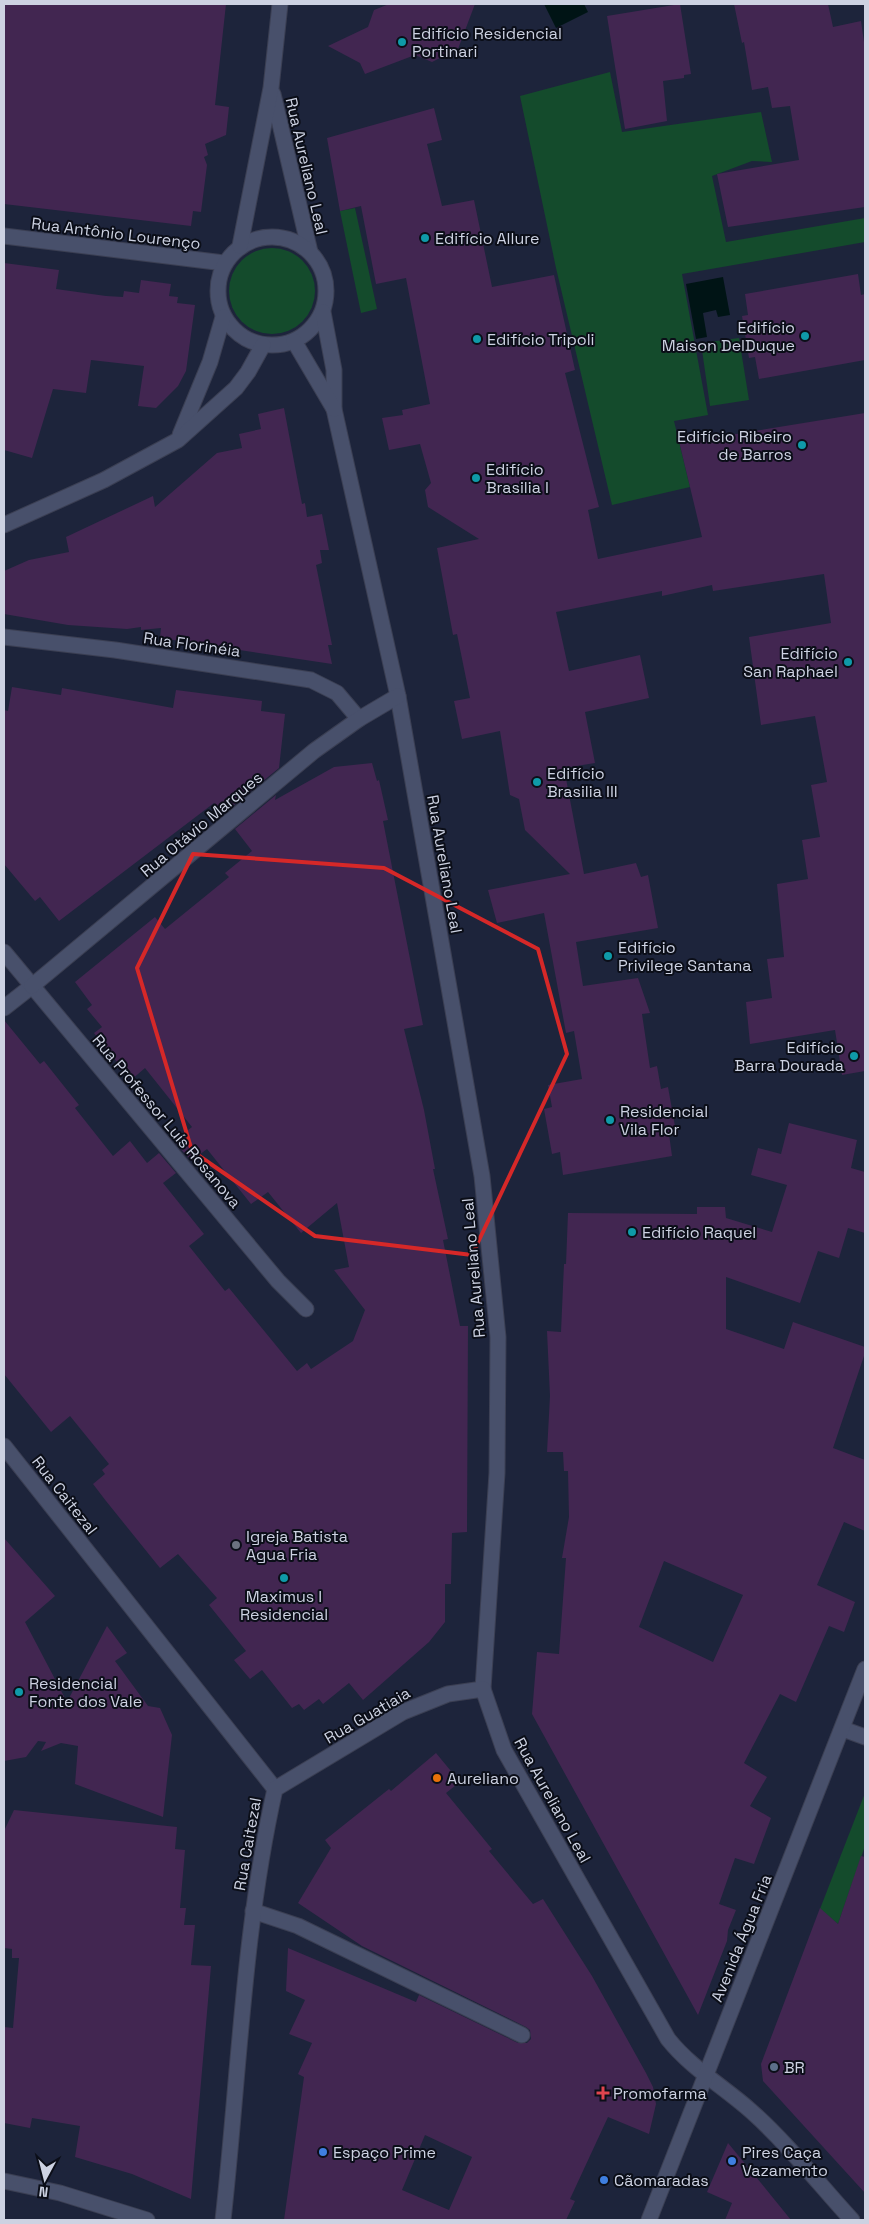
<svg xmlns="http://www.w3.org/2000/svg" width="869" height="2224" viewBox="0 0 869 2224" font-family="'Space Grotesk',sans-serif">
	<rect width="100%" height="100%" fill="#1d243b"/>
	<g fill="#144b2c">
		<polygon points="610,72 622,132 761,112 772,162 752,161 712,176 726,242 865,218 865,242 682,274 708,415 674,421 690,487 612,505 556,268 520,96"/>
		<polygon points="355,208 377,309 361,313 340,211"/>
		<circle cx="272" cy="291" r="43"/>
		<polygon points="739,338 749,400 710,406 701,343"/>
		<polygon points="865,1793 865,1846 838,1924 820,1909"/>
	</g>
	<g fill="#001415">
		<polygon points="544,4 584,4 588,12 556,28"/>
		<polygon points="723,277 730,315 718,317 716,310 703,313 707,337 696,339 686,284"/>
	</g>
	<g fill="#422651" fill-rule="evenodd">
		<polygon points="4,4 226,4 215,105 229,107 226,135 205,144 208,155 204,157 207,165 201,212 193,211 191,226 4,204"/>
		<polygon points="389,4 475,4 458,49 432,62 415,55 365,74 360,63 328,46 368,27 374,10"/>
		<polygon points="680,4 691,74 684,75 684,78 663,81 667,121 625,129 607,16"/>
		<polygon points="734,4 828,4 833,27 861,21 865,49 865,207 728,227 717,174 799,160 790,106 772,108 768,87 752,90 744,42 742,43"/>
		<polygon points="434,108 442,140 427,144 442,206 474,200 492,287 554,275 575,370 565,373 599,507 588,510 598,559 702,537 678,437 704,432 706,439 865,413 865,1071 842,1075 835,1030 750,1044 746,1002 772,998 767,959 784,957 777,884 808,879 802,840 820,837 811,785 827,782 815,716 761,725 749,637 831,623 824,574 713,591 712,585 662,596 662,591 556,612 569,671 640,655 649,698 585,712 595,763 564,768 584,874 636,863 641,877 648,875 658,928 576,942 583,986 638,978 650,1013 642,1014 650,1068 657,1066 661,1089 668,1087 676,1132 669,1134 672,1156 563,1175 560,1152 552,1154 544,1109 552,1107 548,1085 582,1079 574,1031 566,1033 544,913 497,923 488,890 570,874 525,830 519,799 510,795 500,731 462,739 454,701 470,698 457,634 453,635 437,548 479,539 428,507 425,490 431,483 420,444 389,450 382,418 403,415 402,410 430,404 406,278 376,284 361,206 340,211 327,138"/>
		<polygon points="4,263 59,270 56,289 106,296 123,297 124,291 139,293 141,280 171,284 169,296 178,297 177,303 195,305 186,371 178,386 156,408 138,406 144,366 91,360 86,393 53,389 32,458 4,450"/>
		<polygon points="858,274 861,295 865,294 865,360 759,379 755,357 749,358 742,316 748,315 745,294"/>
		<polygon points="284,408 302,504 305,503 307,517 322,514 329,550 320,550 322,563 316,565 332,645 328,645 332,664 160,638 161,628 141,630 141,627 127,629 68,625 4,614 4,571 29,560 69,552 66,537 153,496 155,507 217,453 242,448 239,434 261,429 258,414"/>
		<polygon points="12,687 61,695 62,688 173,708 176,690 262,701 261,711 285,714 279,768 223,814 214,803 59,921 40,897 35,901 4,864 4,710 8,711"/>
		<polygon points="372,763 377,781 379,780 388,820 383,821 423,1025 404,1029 424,1110 435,1169 433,1169 448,1239 443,1240 460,1326 468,1326 467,1532 452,1533 451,1584 445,1584 445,1622 429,1642 363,1700 349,1683 323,1704 319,1699 304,1710 299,1704 292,1708 262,1670 250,1679 234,1660 246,1651 209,1605 217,1598 178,1554 160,1568 106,1501 93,1484 105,1474 102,1470 109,1464 70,1416 51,1432 4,1374 4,1020 40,1064 44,1061 79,1105 75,1108 113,1156 130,1141 147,1163 159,1153 176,1173 163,1183 204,1234 189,1246 225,1291 229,1288 297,1371 307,1363 311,1369 353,1341 365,1310 334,1270 349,1267 337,1203 301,1233 268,1192 251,1204 207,1149 191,1161 174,1141 192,1127 145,1068 131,1080 94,1033 102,1027 87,1009 92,1005 75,982 155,917 165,929 229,877 225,873 252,851 235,829 276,795 275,800 334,767"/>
		<path d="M789,1123L857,1140L851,1168L865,1172V1233L848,1228L839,1258L818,1251L800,1303L726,1277V1329L784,1349L793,1322L865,1347V1353L833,1448L865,1460V1531L844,1522L817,1585L855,1602L844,1632L829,1626L796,1702L780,1694L744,1763L767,1777L750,1806L771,1818L754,1864L735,1858L719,1904L736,1910L728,1930L727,1941L698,2015L532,1714L537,1652L559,1654L566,1558H562L569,1517L568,1471H564L563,1452H547L550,1396L547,1331L561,1332L564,1264H566L568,1213L697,1214V1207H725L726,1218L772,1232L787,1185L751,1175L758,1148L781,1154ZM664,1561L743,1595L713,1662L639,1627Z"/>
		<polygon points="4,1538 55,1596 25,1622 67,1702 107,1626 127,1653 115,1661 148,1706 160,1708 172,1735 163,1817 75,1784 78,1746 61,1743 41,1751 46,1742 38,1741 26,1757 4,1761"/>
		<path d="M436,1753L460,1782L446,1793L492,1849L489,1851L533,1904L543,1899L592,1976L646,2073L653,2087L656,2104L649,2134L608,2117L570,2199L575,2201L566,2220H284L304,2077L298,2074L312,2043L289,2034L305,2000L286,1991L288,1948L416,2002L419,1995L518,2043H527L531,2039L530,2030L526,2027L362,1946L298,1903L331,1848L325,1840L389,1789L391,1791ZM425,2135L472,2157L449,2210L402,2190Z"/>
		<polygon points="14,1810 177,1827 175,1849 185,1850 180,1908 186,1908 184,1925 195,1925 191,1965 211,1966 191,2199 132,2174 75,2157 80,2126 32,2118 30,2128 4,2123 4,2027 13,2028 19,1958 12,1958 12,1949 4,1948 4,1831"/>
		<polygon points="861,1856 865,1857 865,2193 763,2081 761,2064 820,1908 838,1924"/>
		<polygon points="728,2143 761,2183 791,2220 725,2220 732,2203 707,2192"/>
	</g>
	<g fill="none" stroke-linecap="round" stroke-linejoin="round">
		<defs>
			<g id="service">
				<polyline points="4,1008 32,986"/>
				<polyline points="843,1729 865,1737"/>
			</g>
			<g id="minor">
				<polyline points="273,94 310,252"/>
				<polyline points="4,236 224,263"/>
				<circle cx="272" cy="291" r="54"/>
				<polyline points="240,246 271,88 280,4"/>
				<polyline points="323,312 334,370 334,409 398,696 482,1176 498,1337 497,1473 483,1689"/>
				<polyline points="294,341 334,409"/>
				<polyline points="180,435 210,362 223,317"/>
				<polyline points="4,525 104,480 178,440 236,388 248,372 263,345"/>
				<polyline points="4,637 115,650 311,680 337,693 359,719"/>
				<polyline points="4,952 278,1281 306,1309"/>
				<polyline points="32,986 314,751 359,719 398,696"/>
				<polyline points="4,1446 275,1789"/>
				<polyline points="253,1911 298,1926 522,2035"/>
			</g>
			<g id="tertiary">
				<polyline points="4,2181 60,2193 147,2220"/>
				<path d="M223,2220C239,2077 243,1931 275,1789L403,1712L448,1694L483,1689L504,1750L668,2039C691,2068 724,2087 751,2111C788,2144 819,2184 852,2220"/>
			</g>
			<polyline id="secondary" points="649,2220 865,1669"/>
		</defs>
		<use href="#service" stroke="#3b3f53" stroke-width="17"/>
		<use href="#minor" stroke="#3b3f53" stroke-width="17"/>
		<use href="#tertiary" stroke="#3b3f53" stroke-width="17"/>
		<use href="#secondary" stroke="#3b3f53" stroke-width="17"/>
		<use href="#service" stroke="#48506b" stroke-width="15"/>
		<use href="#minor" stroke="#48506b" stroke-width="15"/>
		<use href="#tertiary" stroke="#48506b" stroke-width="15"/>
		<use href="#secondary" stroke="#48506b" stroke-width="15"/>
	</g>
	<path fill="none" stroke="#d62828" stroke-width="4" stroke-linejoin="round" d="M193,854L384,868L538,949L567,1054L472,1255L315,1236L192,1151L137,968Z"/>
	<g fill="#0f9aa8" stroke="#0b0e18" stroke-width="2">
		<circle cx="402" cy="42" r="5"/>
		<circle cx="425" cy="238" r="5"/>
		<circle cx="805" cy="336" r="5"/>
		<circle cx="477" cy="339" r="5"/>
		<circle cx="802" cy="445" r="5"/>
		<circle cx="476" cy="478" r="5"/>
		<circle cx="848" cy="662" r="5"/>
		<circle cx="537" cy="782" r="5"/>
		<circle cx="608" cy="956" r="5"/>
		<circle cx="854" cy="1056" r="5"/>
		<circle cx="610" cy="1120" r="5"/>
		<circle cx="632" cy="1232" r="5"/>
		<circle cx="284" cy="1578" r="5"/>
		<circle cx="19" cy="1692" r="5"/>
	</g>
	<circle fill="#6b7280" stroke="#0b0e18" stroke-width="2" cx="236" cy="1545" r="5"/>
	<circle fill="#e8710a" stroke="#0b0e18" stroke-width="2" cx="437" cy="1778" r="5"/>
	<circle fill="#5c6f8a" stroke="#0b0e18" stroke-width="2" cx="774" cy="2067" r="5"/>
	<path fill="#e0444e" stroke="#0b0e18" stroke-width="2" d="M600.5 2085.5h5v5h5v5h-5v5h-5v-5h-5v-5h5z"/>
	<g fill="#3f7fe0" stroke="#0b0e18" stroke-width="2">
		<circle cx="323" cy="2152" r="5"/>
		<circle cx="732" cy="2161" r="5"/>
		<circle cx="604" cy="2180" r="5"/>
	</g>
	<g text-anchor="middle" stroke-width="4" stroke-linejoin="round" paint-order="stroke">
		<g font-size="16" fill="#cdd2e2" stroke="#0b0e18" text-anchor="start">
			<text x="412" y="39">Edifício Residencial<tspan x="412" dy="18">Portinari</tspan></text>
			<text x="435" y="244">Edifício Allure</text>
			<text x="795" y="333" text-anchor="end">Edifício<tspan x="795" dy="18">Maison DelDuque</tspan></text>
			<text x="487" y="345">Edifício Tripoli</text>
			<text x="792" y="442" text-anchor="end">Edifício Ribeiro<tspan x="792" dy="18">de Barros</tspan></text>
			<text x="486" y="475">Edifício<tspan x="486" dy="18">Brasilia I</tspan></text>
			<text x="838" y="659" text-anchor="end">Edifício<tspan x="838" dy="18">San Raphael</tspan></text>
			<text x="547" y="779">Edifício<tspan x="547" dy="18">Brasilia III</tspan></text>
			<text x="618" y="953">Edifício<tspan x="618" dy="18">Privilege Santana</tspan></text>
			<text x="844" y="1053" text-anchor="end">Edifício<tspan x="844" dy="18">Barra Dourada</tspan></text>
			<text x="620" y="1117">Residencial<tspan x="620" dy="18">Vila Flor</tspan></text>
			<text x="642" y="1238">Edifício Raquel</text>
			<text x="246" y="1542">Igreja Batista<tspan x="246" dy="18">Agua Fria</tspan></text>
			<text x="284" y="1602" text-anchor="middle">Maximus I<tspan x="284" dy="18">Residencial</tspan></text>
			<text x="29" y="1689">Residencial<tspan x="29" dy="18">Fonte dos Vale</tspan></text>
			<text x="447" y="1784">Aureliano</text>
			<text x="784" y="2073">BR</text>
			<text x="613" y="2099">Promofarma</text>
			<text x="333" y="2158">Espaço Prime</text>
			<text x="742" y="2158">Pires Caça<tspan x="742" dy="18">Vazamento</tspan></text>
			<text x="614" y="2186">Cãomaradas</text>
		</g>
		<g font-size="16" fill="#cdd2e2" stroke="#0b0e18">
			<text transform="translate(307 166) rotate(77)" y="6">Rua Aureliano Leal</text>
			<text transform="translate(116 233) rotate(7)" y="6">Rua Antônio Lourenço</text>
			<text transform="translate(192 644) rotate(8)" y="6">Rua Florinéia</text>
			<text transform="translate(201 824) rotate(-40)" y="6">Rua Otávio Marques</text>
			<text transform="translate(445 864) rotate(80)" y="6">Rua Aureliano Leal</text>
			<text transform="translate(167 1121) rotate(50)" y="6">Rua Professor Luís Rosanova</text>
			<text transform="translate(473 1268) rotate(-95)" y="6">Rua Aureliano Leal</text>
			<text transform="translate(65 1495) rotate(52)" y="6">Rua Caitezal</text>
			<text transform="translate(367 1715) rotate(-30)" y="6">Rua Guatiaia</text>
			<text transform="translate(553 1800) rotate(61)" y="6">Rua Aureliano Leal</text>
			<text transform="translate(247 1844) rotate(-80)" y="6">Rua Caitezal</text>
			<text transform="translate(741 1938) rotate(-68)" y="6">Avenida Água Fria</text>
		</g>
	</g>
	<rect width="869" height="2224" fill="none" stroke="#cdd2e2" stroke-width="10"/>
	<g transform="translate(45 2179) rotate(187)" stroke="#0b0e18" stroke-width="4" paint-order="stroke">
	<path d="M0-4L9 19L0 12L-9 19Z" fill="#cdd2e2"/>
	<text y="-8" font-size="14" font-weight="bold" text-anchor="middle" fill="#cdd2e2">N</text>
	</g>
</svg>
